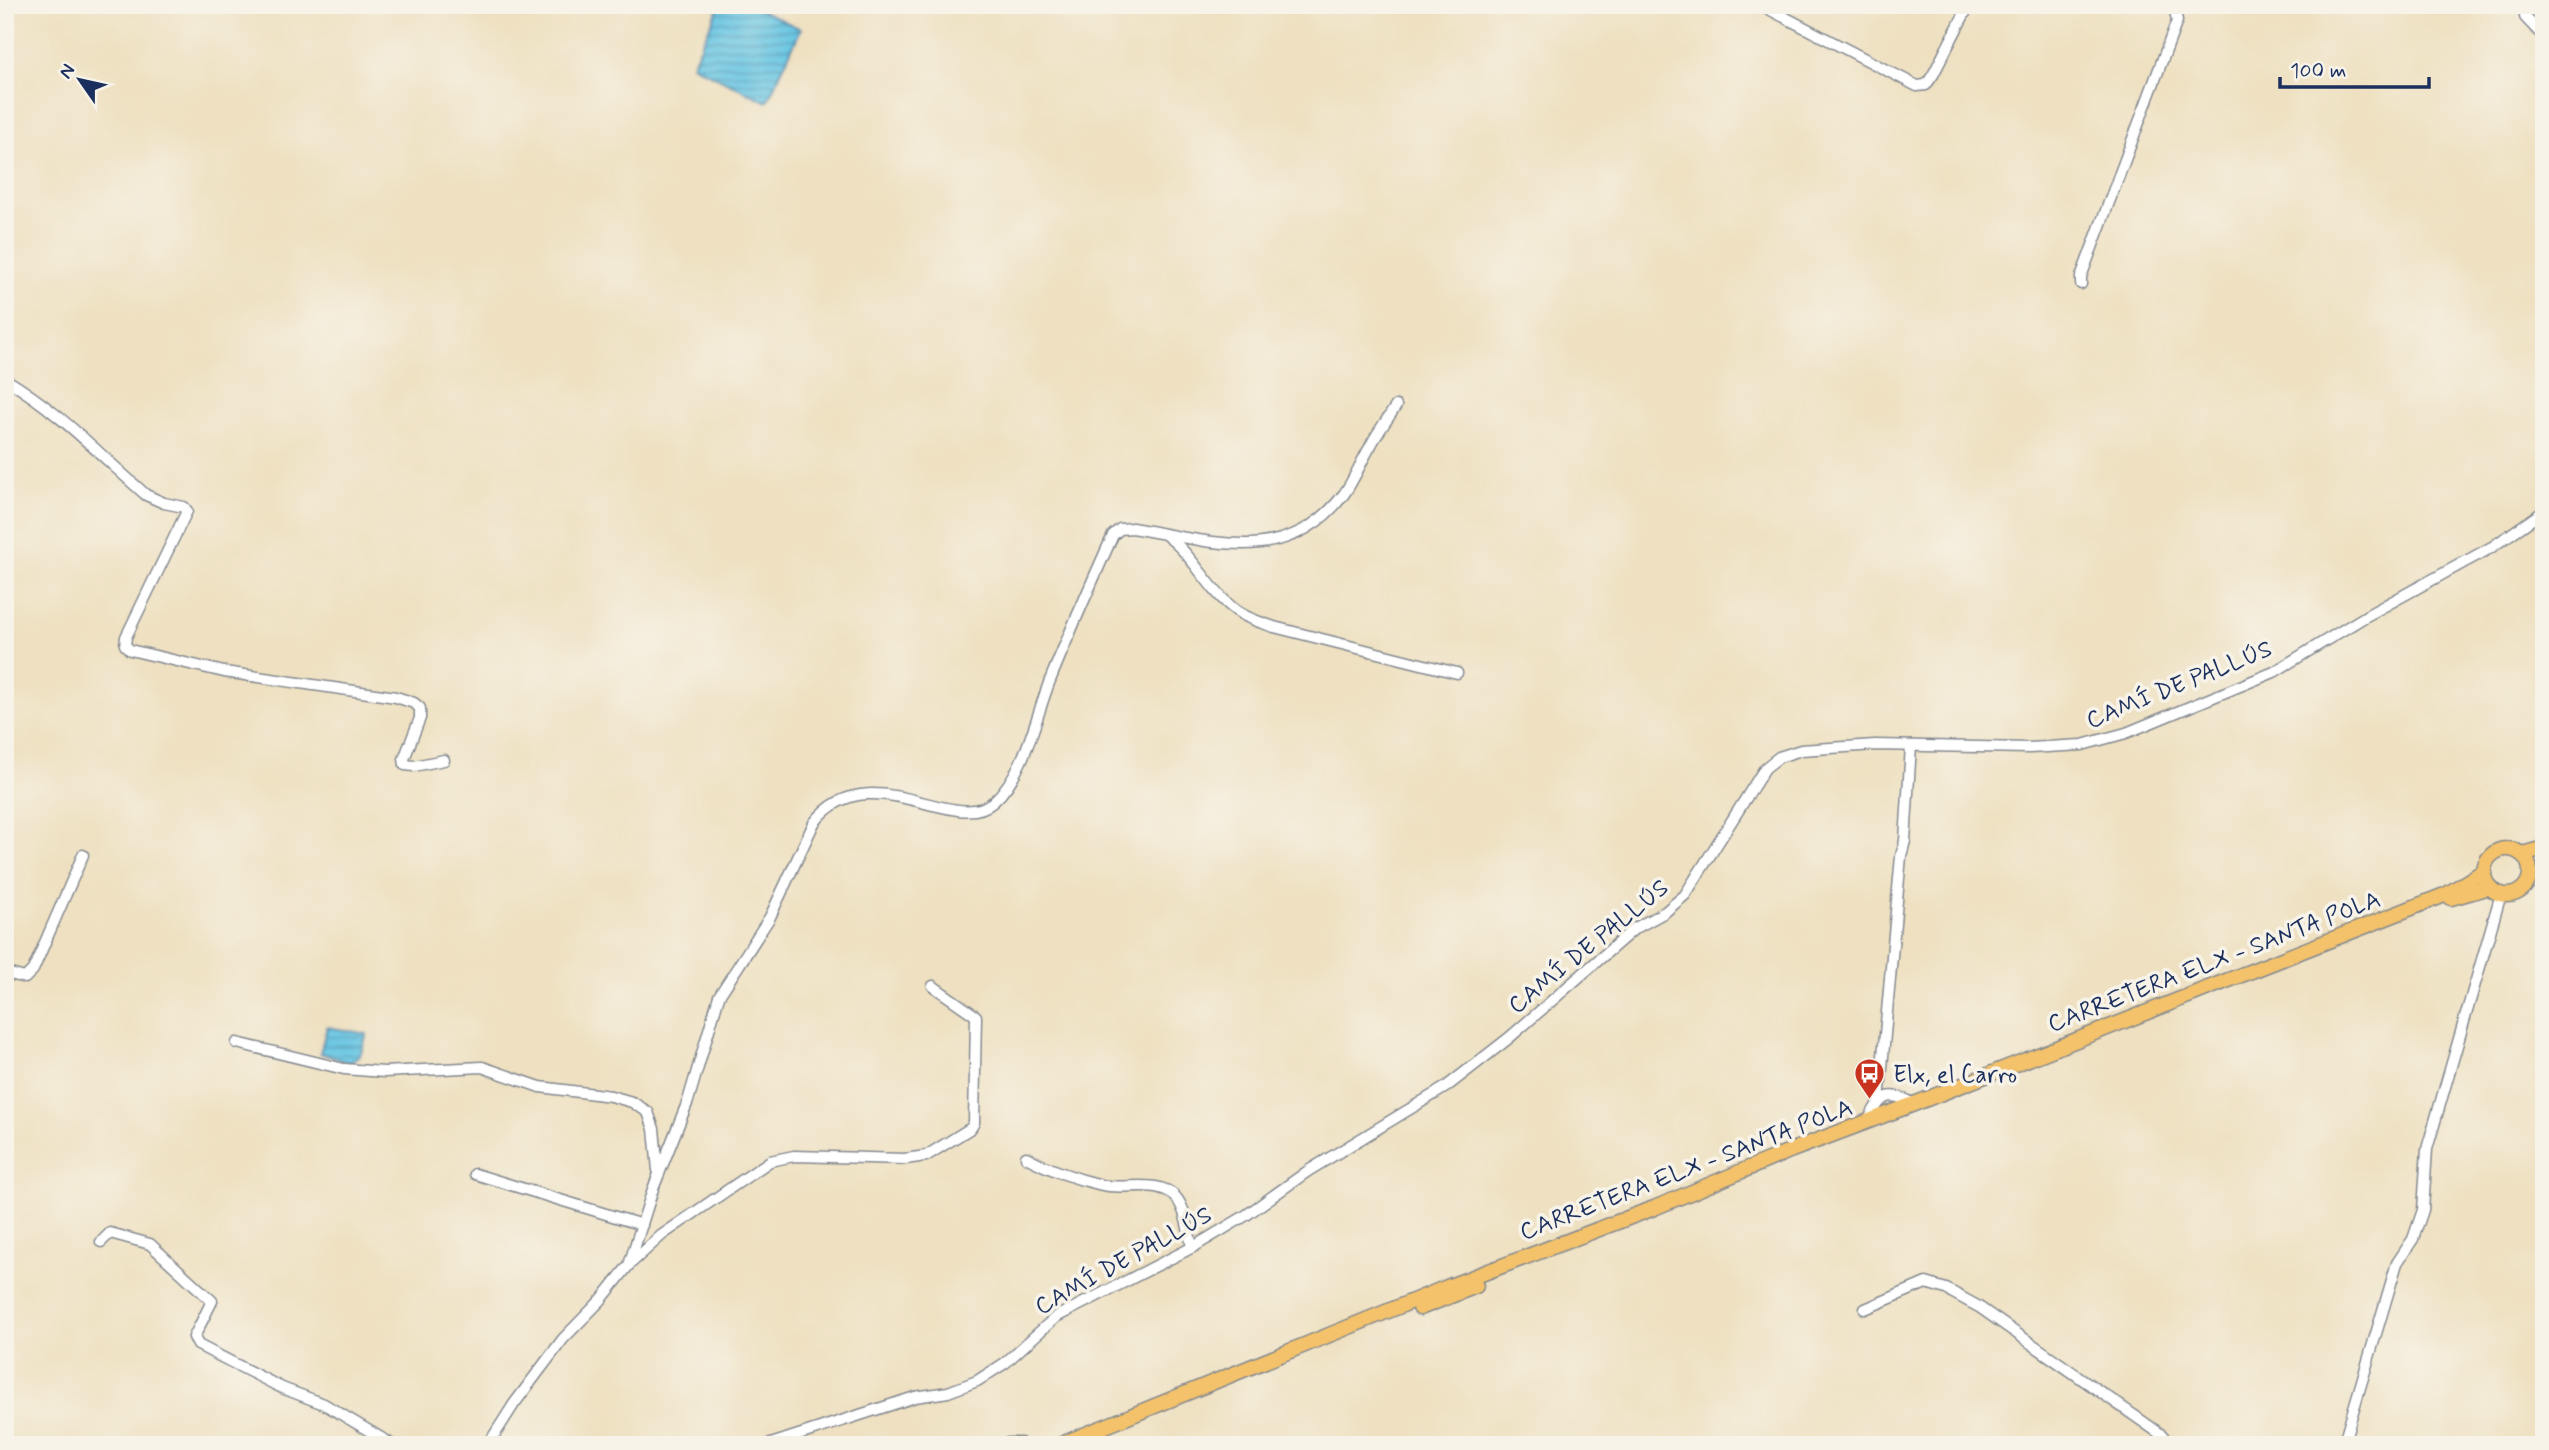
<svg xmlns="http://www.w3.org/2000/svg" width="2549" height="1450" viewBox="0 0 2549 1450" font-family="Mynerve,sans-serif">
	<defs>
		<pattern id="water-rules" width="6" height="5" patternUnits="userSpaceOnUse" patternTransform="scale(1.75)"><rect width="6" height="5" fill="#65c5e3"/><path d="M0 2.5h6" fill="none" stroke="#52a0bb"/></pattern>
	</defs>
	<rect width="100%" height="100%" fill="#f7f3e8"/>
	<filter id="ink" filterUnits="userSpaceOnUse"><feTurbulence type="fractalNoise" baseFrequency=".0143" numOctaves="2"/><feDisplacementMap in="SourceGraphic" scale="14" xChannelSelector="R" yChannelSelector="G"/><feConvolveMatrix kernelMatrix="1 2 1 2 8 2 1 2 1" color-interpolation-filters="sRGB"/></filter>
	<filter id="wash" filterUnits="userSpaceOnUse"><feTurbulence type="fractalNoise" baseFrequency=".00686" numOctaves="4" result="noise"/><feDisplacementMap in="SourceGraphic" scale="28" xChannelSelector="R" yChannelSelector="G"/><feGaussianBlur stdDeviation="1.57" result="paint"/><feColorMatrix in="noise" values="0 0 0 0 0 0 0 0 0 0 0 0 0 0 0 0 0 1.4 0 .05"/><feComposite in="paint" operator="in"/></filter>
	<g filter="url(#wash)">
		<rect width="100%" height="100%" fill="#eee0c0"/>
		<g fill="url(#water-rules)" stroke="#407aa0" stroke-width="2">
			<polygon points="720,5 750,5 801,29 767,102 692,65"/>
			<polygon points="327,1027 367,1034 360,1055 350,1063 320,1053"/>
		</g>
	</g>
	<g filter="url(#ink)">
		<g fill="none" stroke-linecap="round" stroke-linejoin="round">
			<defs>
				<g id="minor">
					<polyline points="1761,5 1917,86 1926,85 1933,75 1969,5"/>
					<polyline points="2525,17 2544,37"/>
					<polyline points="2081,284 2081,277 2177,21 2174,5"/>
					<path d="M5,379C58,410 100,455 146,495L164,503L184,507L187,511L126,637L125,645L130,650L224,672L396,697L414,703L420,708V718L404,759L405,765L414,766L444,760"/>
					<path d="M1167,536C1194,556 1208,589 1234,609C1245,618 1260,622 1274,627L1457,673"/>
					<polyline points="5,976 10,974 25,978 33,970 83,855"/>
					<polyline points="237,1043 344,1069 384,1072 482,1067 540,1087 611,1096 632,1102 648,1112 654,1129 658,1170"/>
					<polyline points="1879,1101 1901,856 1905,841 1911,746"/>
					<path d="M1868,1122C1879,1096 1888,1089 1914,1104"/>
					<path d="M1026,1157C1050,1170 1076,1179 1102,1185C1123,1190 1153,1180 1171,1193C1186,1203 1188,1231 1192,1247"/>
					<polyline points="475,1174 642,1225"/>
					<polyline points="101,1242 110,1233 150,1244 212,1301 194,1337 198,1345 282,1388 324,1404 393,1445"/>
					<polyline points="631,1263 662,1235 770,1161 794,1156 905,1159 926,1156 971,1128 974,1123 976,1016 933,986"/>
					<polyline points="1865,1309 1926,1283 1946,1289 1979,1307 2162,1435 2170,1445"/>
					<path d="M488,1445L514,1404L563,1339L601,1300L629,1265L653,1189L688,1101L719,996L770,917L814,823C868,753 954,836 993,802C1024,775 1035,720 1049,683C1069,633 1091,584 1113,535L1120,529L1132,528C1210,541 1288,569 1344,494C1354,480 1361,462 1370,447C1377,433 1387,420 1396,406"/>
					<polyline points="768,1445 915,1397 948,1392 977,1381 1005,1363 1056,1317 1195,1246 1245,1216 1308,1171 1446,1087 1509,1038 1634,929 1665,912 1685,895 1765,768 1779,757 1801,750 1875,745 2029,748 2082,745 2126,733 2274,672 2366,616 2492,547 2544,511"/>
					<polyline points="2343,1445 2397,1263 2413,1239 2423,1210 2427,1149 2501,894"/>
				</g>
				<g id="major">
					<circle cx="2507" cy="872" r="23"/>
					<polyline points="2522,854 2544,848"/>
					<polyline points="2451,898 2490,887"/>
					<polyline points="1420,1308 1476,1286"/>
					<polyline points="1008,1445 1020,1445"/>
					<polyline points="1059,1445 1447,1287 1654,1208 1792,1150 1914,1104 2447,894 2484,871"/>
				</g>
			</defs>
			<use href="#minor" stroke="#84888f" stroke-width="13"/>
			<use href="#major" stroke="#84888f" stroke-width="17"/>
			<use href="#minor" stroke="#fff" stroke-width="10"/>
			<use href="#major" stroke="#f3c26a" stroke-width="14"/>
		</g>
	</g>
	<defs>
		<symbol id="bus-pin" viewBox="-11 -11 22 30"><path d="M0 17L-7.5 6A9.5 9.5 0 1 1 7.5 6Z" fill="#c8321e" stroke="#f7f3e8"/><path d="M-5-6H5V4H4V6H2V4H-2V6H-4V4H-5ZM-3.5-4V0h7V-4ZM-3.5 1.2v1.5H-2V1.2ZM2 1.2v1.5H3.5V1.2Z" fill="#fff"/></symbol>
	</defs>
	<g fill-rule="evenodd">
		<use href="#bus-pin" x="1852" y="1056" width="35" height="47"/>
	</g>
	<g text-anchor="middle" stroke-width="7" stroke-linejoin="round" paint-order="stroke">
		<g font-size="24" fill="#1b2f5e" stroke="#f7f3e8">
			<text transform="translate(2179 684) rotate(-22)" y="8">CAMÍ DE PALLÚS</text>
			<text transform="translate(1588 946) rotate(-39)" y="8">CAMÍ DE PALLÚS</text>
			<text transform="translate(2214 961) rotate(-21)" y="8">CARRETERA ELX - SANTA POLA</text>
			<text transform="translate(1686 1169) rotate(-21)" y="8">CARRETERA ELX - SANTA POLA</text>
			<text transform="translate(1123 1260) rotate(-29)" y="8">CAMÍ DE PALLÚS</text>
		</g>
		<g font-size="24" fill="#1b2f5e" stroke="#f7f3e8" text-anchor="start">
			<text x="1893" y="1082">Elx, el Carro</text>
		</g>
	</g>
	<rect width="2549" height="1450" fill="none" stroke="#f7f3e8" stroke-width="28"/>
	<g transform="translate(80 80) rotate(304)" stroke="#f7f3e8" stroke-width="5" paint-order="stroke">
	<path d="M0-5L12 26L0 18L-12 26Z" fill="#1b2f5e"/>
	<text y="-10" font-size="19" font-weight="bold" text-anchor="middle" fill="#1b2f5e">N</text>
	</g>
	<path d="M2280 77v10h149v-10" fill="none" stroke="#1b2f5e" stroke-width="3.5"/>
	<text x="2290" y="77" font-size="21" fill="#1b2f5e" stroke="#f7f3e8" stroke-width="5" paint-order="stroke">100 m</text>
</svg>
